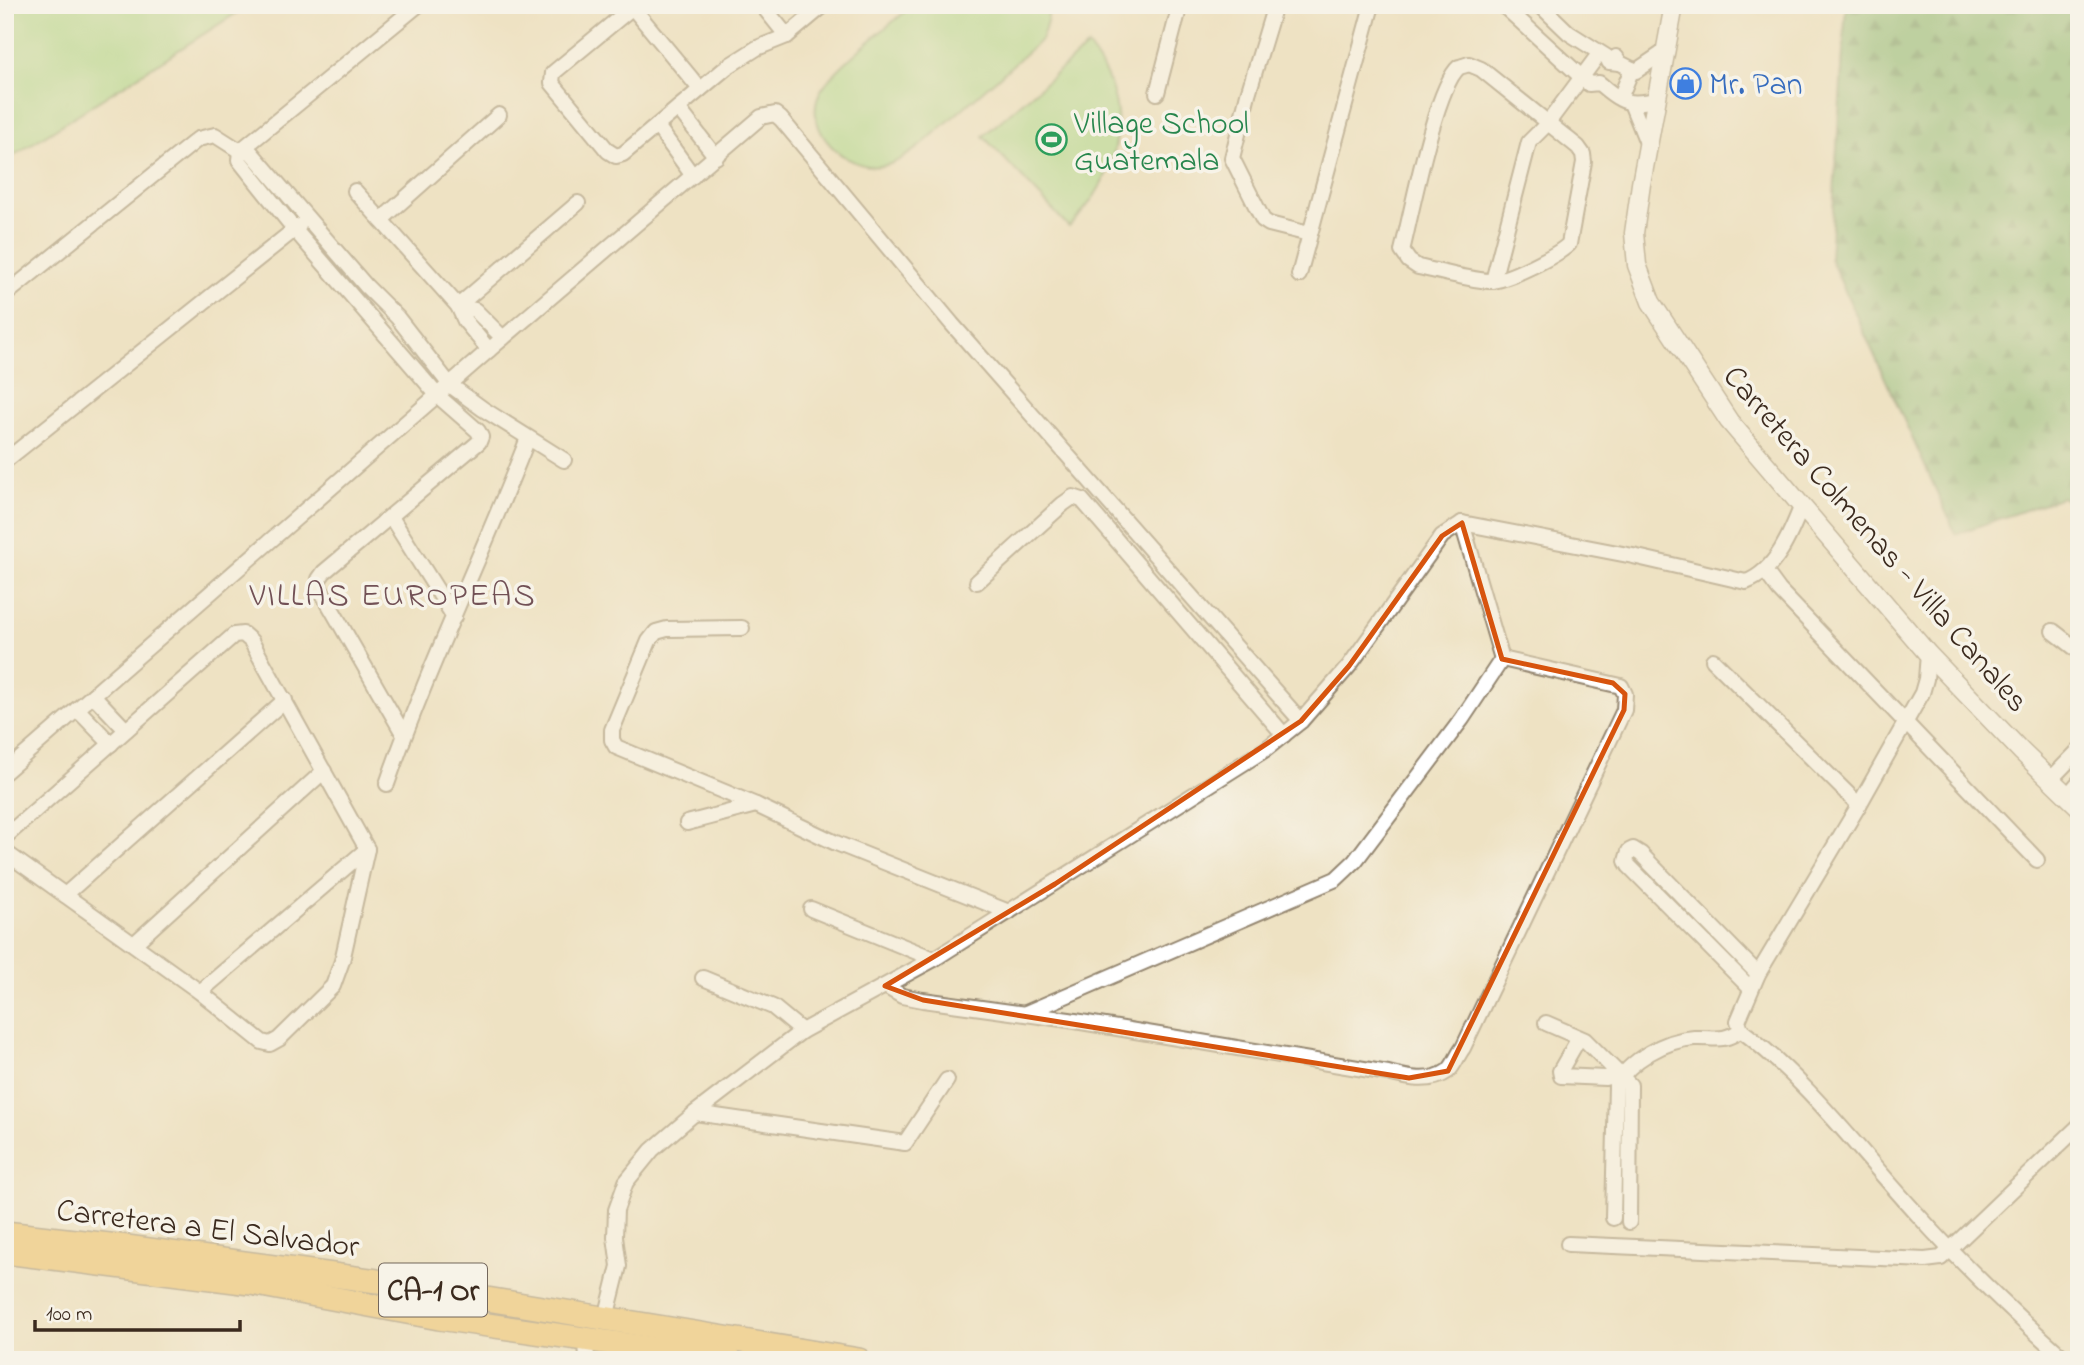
<svg xmlns="http://www.w3.org/2000/svg" width="2084" height="1365" viewBox="0 0 2084 1365" font-family="'Indie Flower',sans-serif">
	<defs>
		<pattern id="forest-firs" width="22" height="20" patternUnits="userSpaceOnUse" patternTransform="scale(1.75)"><rect width="22" height="20" fill="#84ba76"/><path d="M5 1l3.5 6h-7zM16 11l3.5 6h-7z" fill="#6d9760"/></pattern>
	</defs>
	<rect width="100%" height="100%" fill="#f7f3e8"/>
	<filter id="ink" filterUnits="userSpaceOnUse"><feTurbulence type="fractalNoise" baseFrequency=".0143" numOctaves="2"/><feDisplacementMap in="SourceGraphic" scale="14" xChannelSelector="R" yChannelSelector="G"/><feConvolveMatrix kernelMatrix="1 2 1 2 8 2 1 2 1" color-interpolation-filters="sRGB"/></filter>
	<filter id="wash" filterUnits="userSpaceOnUse"><feTurbulence type="fractalNoise" baseFrequency=".00686" numOctaves="4" result="noise"/><feDisplacementMap in="SourceGraphic" scale="28" xChannelSelector="R" yChannelSelector="G"/><feGaussianBlur stdDeviation="1.57" result="paint"/><feColorMatrix in="noise" values="0 0 0 0 0 0 0 0 0 0 0 0 0 0 0 0 0 1.4 0 .05"/><feComposite in="paint" operator="in"/></filter>
	<g filter="url(#wash)">
		<rect width="100%" height="100%" fill="#eee2c3"/>
		<g fill="#a6da8a" stroke="#708254" stroke-width="2">
			<polygon points="5,5 249,5 5,161"/>
			<path d="M913,5H1049C1049,18 1046,28 1041,40L920,146C909,154 896,164 882,166C846,171 803,131 819,94C829,71 891,24 913,5Z"/>
			<path d="M1088,46C1137,108 1121,174 1069,227L983,136Z"/>
		</g>
		<polygon fill="url(#forest-firs)" stroke="#60724a" stroke-width="2" points="1846,5 2079,5 2079,509 2062,497 1956,534 1830,258"/>
	</g>
	<g filter="url(#ink)">
		<g fill="none" stroke-linecap="round" stroke-linejoin="round">
			<defs>
				<g id="minor">
					<polyline points="635,5 553,73 552,83 608,151 616,156 623,154 727,67 757,48 787,36 824,5"/>
					<polyline points="762,5 787,36"/>
					<polyline points="1275,5 1248,94 1232,158 1263,220 1269,224 1309,234"/>
					<path d="M1503,5L1589,84L1599,83C1620,102 1629,107 1658,99"/>
					<polyline points="1540,5 1569,33 1607,57 1609,62 1620,63"/>
					<polyline points="633,8 700,89"/>
					<polyline points="1616,57 1620,63 1636,71 1667,50"/>
					<path d="M1469,64L1481,69L1578,147L1583,154L1584,162L1569,244C1558,255 1505,282 1489,281C1466,279 1442,272 1418,267L1409,261L1402,251C1411,216 1435,87 1459,67C1460,67 1469,64 1469,64Z"/>
					<polyline points="1157,93 1180,5"/>
					<polyline points="1620,98 1632,69"/>
					<polyline points="1631,103 1648,145"/>
					<polyline points="678,108 716,157"/>
					<polyline points="657,126 693,176"/>
					<polyline points="240,151 239,160 295,230 438,396 478,431 481,437 479,442 324,572 319,579 319,587 404,735"/>
					<polyline points="240,151 418,5"/>
					<polyline points="355,191 458,306 465,321 489,350"/>
					<polyline points="381,220 499,115"/>
					<polyline points="1299,275 1372,5"/>
					<polyline points="1493,281 1529,142 1547,124 1599,54"/>
					<polyline points="5,295 198,139 215,135 240,151 250,151 366,286 397,317 450,385 483,409 564,460"/>
					<polyline points="458,306 578,203"/>
					<polyline points="458,306 475,310 503,338"/>
					<polyline points="5,461 299,226"/>
					<polyline points="391,517 454,617"/>
					<polyline points="1462,523 1502,659"/>
					<polyline points="1765,571 1779,590 2037,860"/>
					<polyline points="977,582 1063,504 1073,497 1082,500 1284,735"/>
					<polyline points="742,628 667,629 656,632 649,641 612,730 612,740 616,747 756,805"/>
					<polyline points="2053,631 2079,651"/>
					<path d="M1928,654L1926,679L1922,693L1859,805L1758,974L1738,1021L1741,1030C1809,1082 1860,1152 1918,1215C1964,1266 2014,1314 2066,1360"/>
					<polyline points="1713,660 1859,805"/>
					<polyline points="93,695 126,730"/>
					<polyline points="77,709 111,744"/>
					<polyline points="5,772 489,350 761,117 775,114 781,119 952,324 1301,721"/>
					<polyline points="2051,779 2079,750"/>
					<path d="M387,784C428,666 483,554 528,438"/>
					<polyline points="2067,796 2079,782"/>
					<polyline points="687,823 756,805 836,843 1009,912"/>
					<polyline points="5,837 234,635 243,634 251,641 367,849 342,961 333,986 279,1039 270,1044 262,1042 200,992 5,852"/>
					<polyline points="65,895 285,700"/>
					<polyline points="811,909 934,959"/>
					<polyline points="134,944 324,771"/>
					<polyline points="703,978 773,1007 802,1031"/>
					<path d="M885,986L902,996L923,1000L1069,1020L1388,1073C1407,1078 1430,1084 1448,1071C1454,1066 1458,1054 1463,1048L1624,710L1625,694L1621,686L1502,659"/>
					<polyline points="1750,988 1629,866 1626,861 1629,851 1633,849 1641,854 1758,974"/>
					<polyline points="200,992 367,849"/>
					<polyline points="1026,1013 1336,879 1355,861 1462,719 1502,659"/>
					<polyline points="1546,1023 1585,1040 1630,1085 1629,1222"/>
					<polyline points="1579,1038 1560,1071 1561,1076 1605,1078 1622,1074"/>
					<polyline points="695,1113 905,1143 947,1080"/>
					<path d="M1613,1218L1616,1085C1630,1060 1665,1040 1694,1038C1715,1037 1722,1043 1741,1030"/>
					<polyline points="1568,1244 1925,1260 1941,1258 2079,1126"/>
					<path d="M606,1318L619,1266L615,1237L616,1210L626,1182L652,1150L695,1113L802,1031L934,959L1266,749L1301,721L1349,666L1442,536L1462,523L1633,556L1746,582C1776,571 1791,533 1802,505"/>
					<polyline points="586,1340 587,1360"/>
				</g>
				<polyline id="tertiary" points="1674,5 1641,184 1634,233 1637,265 1651,302 1729,421 1928,654 2022,752 2079,807"/>
				<g id="trunk">
					<polyline points="5,1233 127,1247 377,1281 859,1360"/>
					<polyline points="5,1252 251,1283 439,1318 730,1360"/>
				</g>
			</defs>
			<use href="#minor" stroke="#948670" stroke-width="18"/>
			<use href="#tertiary" stroke="#948670" stroke-width="21"/>
			<use href="#trunk" stroke="#948670" stroke-width="26"/>
			<use href="#minor" stroke="#fff" stroke-width="14"/>
			<use href="#tertiary" stroke="#fff" stroke-width="18"/>
			<use href="#trunk" stroke="#f1c369" stroke-width="23"/>
		</g>
	</g>
	<path d="M0 0H2084V1365H0ZM1462,523L1502,659L1613,683L1625,694L1624,710L1448,1071L1409,1078L923,1000L885,986L1055,884L1301,721L1349,666L1442,536Z" fill="#eee2c3" fill-opacity=".55" fill-rule="evenodd"/>
	<path fill="none" stroke="#d7540e" stroke-width="5" stroke-linejoin="round" d="M1462,523L1502,659L1613,683L1625,694L1624,710L1448,1071L1409,1078L923,1000L885,986L1055,884L1301,721L1349,666L1442,536Z"/>
	<defs>
		<symbol id="shop-ring" viewBox="-11 -11 22 22"><circle r="9.5" fill="#f7f3e8" stroke="#3f7fe0" stroke-width="1.5"/><path d="M-5-2.5h2.3a2.7 3.5 0 0 1 5.4 0H5L5.5 6h-11ZM-1.5-2.5h3a1.5 2.3 0 0 0-3 0Z" fill="#3f7fe0"/></symbol>
		<symbol id="stadium-ring" viewBox="-11 -11 22 22"><circle r="9.5" fill="#f7f3e8" stroke="#2e9e5b" stroke-width="1.5"/><path d="M0-5a6.5 5 0 1 0 0 10a6.5 5 0 1 0 0-10ZM-3.5-1.8h7v3.6h-7Z" fill="#2e9e5b"/></symbol>
	</defs>
	<g fill-rule="evenodd">
		<use href="#shop-ring" x="1668" y="66" width="35" height="35"/>
		<use href="#stadium-ring" x="1034" y="122" width="35" height="35"/>
	</g>
	<g text-anchor="middle" stroke-width="7" stroke-linejoin="round" paint-order="stroke">
		<rect fill="#f7f3e8" stroke="#73665b" stroke-width="2" x="379" y="1263.5" width="108" height="53" rx="5"/>
		<g font-size="30" font-weight="bold" fill="#3b2a1e">
			<text x="433" y="1300">CA-1 Or</text>
		</g>
		<g font-size="32" fill="#366cbe" stroke="#f7f3e8" text-anchor="start">
			<text x="1709" y="94">Mr. Pan</text>
		</g>
		<g font-size="32" fill="#27864d" stroke="#f7f3e8" text-anchor="start">
			<text x="1074" y="133">Village School<tspan x="1074" dy="37">Guatemala</tspan></text>
		</g>
		<g font-size="32" fill="#3b2a1e" stroke="#f7f3e8">
			<text transform="translate(1877 538) rotate(49)" y="11">Carretera Colmenas - Villa Canales</text>
			<text transform="translate(208 1227) rotate(7)" y="11">Carretera a El Salvador</text>
		</g>
		<g font-size="33" letter-spacing="2" fill="#725156" stroke="#f7f3e8">
			<text x="393" y="605">VILLAS EUROPEAS</text>
		</g>
	</g>
	<rect width="2084" height="1365" fill="none" stroke="#f7f3e8" stroke-width="28"/>
	<path d="M35 1320v10h205v-10" fill="none" stroke="#3b2a1e" stroke-width="3.5"/>
	<text x="46" y="1320" font-size="21" fill="#3b2a1e" stroke="#f7f3e8" stroke-width="5" paint-order="stroke">100 m</text>
</svg>
